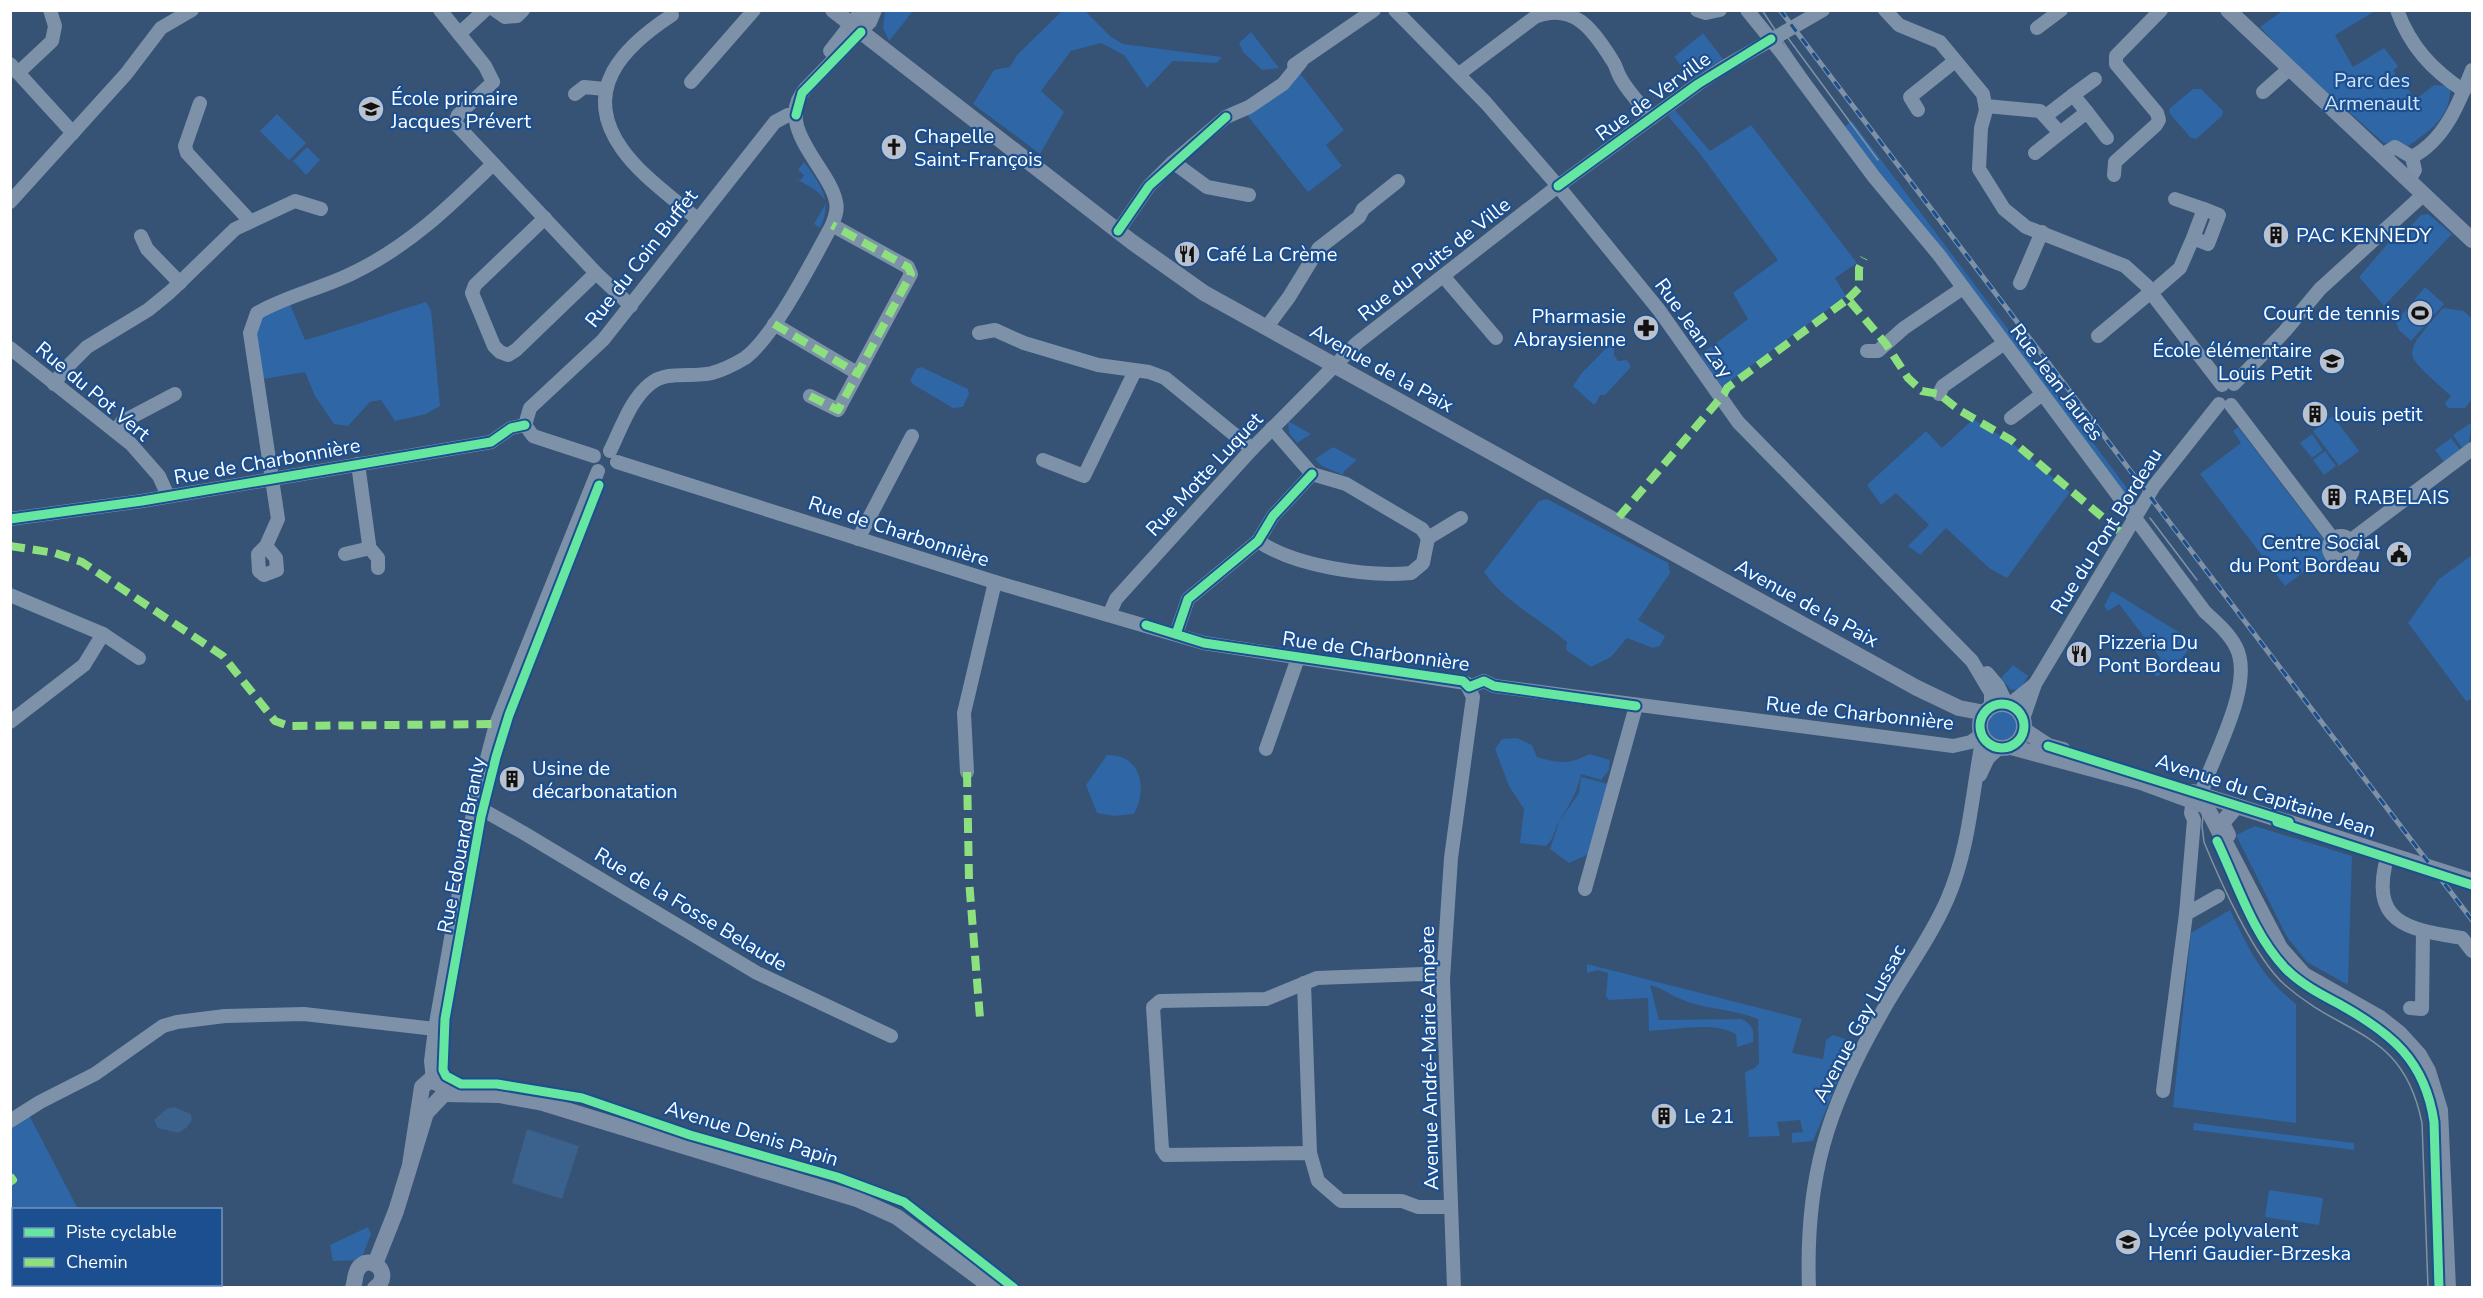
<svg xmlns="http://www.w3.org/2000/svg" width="2483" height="1298" viewBox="0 0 2483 1298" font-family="'Nunito Sans',sans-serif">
	<rect width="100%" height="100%" fill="#365274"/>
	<g fill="#2f66a5">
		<polygon points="885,11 913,11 889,41 883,28"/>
		<polygon points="1062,11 1085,11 1110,36 1123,44 1222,57 1217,63 1173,61 1147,88 1124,55 1101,43 1071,51 1041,91 1064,112 1040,154 973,104 994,70 1010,67 1017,55"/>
		<path d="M2282,11H2375L2335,35L2353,67L2384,48L2398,66L2393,71L2416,99L2434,85L2450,86C2452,116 2431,130 2408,146L2384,143L2297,66L2260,27Z"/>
		<polygon points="1251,32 1279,68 1262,70 1243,52 1239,43"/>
		<polygon points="1703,33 1723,59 1692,79 1674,57"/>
		<polygon points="1300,73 1344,130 1326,145 1342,166 1308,192 1247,115"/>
		<polygon points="2193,89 2201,89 2223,111 2222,116 2196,139 2191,138 2170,114 2169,109"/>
		<polygon points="1675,110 1710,151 1751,125 1857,263 1835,278 1846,296 1722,387 1700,355 1748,319 1733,293 1778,260 1701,155 1668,116"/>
		<polygon points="277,114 306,143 289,160 260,131"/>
		<polygon points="1852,121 2130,492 2122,498 1842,128"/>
		<polygon points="307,147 320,160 306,175 293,161"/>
		<path d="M804,162C820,184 834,201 820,228L814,224L826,203C822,191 806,185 795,178L801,180L804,175L798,170Z"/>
		<polygon points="2428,214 2452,234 2384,306 2359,277 2390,241 2397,241 2421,215"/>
		<polygon points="2425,287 2444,304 2411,341 2399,330 2396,322"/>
		<path d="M289,302L305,340C346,329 385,314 426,302L431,310L440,406L426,414L395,421L381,400L370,402L348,426L334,424L315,396L305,372L263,379L255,334L263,313Z"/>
		<path d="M2443,308L2464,311L2472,319V399L2465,408H2448L2445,403L2451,396C2403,351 2399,359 2443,308Z"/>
		<polygon points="1610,344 1614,346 1614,355 1618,361 1627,360 1631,367 1605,395 1600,395 1596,403 1593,404 1573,386 1581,374"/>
		<polygon points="921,367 968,389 969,394 963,407 953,408 914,385 910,381 916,369"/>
		<polygon points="2333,416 2359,451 2339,466 2313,431"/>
		<polygon points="1973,419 2011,442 2070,492 2007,578 1989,568 1946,528 1920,555 1908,546 1929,525 1896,493 1881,505 1867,485 1926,431 1942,448"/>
		<polygon points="1288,421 1311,434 1297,443 1289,433"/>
		<polygon points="2472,422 2469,443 2462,448 2453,435"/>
		<polygon points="2238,427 2324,540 2324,552 2332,565 2326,571 2318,561 2285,586 2200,474 2241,443 2233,431"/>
		<polygon points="2312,434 2323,450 2312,458 2300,443"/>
		<polygon points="2451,438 2460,450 2444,462 2435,450"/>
		<polygon points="1333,447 1357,460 1344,471 1343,475 1322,466 1315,459"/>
		<polygon points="2325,451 2336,466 2324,475 2313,460"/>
		<path d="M1547,499L1668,563L1670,573L1638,620L1665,636L1660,646L1653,648L1627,638L1611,657L1591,667L1566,650L1567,642C1539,619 1504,601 1484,572L1539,501Z"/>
		<polygon points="2472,555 2472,699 2466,701 2408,623 2439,579"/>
		<polygon points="2112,591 2193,641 2184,656 2157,677 2148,668 2161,659 2119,604 2108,611 2104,606"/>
		<polygon points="2013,665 2028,676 2020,689 2011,690 2001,678"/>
		<circle cx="2003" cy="726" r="15"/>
		<path d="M1517,738L1532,745L1537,757C1557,763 1570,765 1589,754L1610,760L1609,770L1601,780L1581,774C1577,793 1569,805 1559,822C1553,831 1555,838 1546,846L1520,843L1524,809L1509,786L1495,749L1502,739Z"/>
		<path d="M1107,755C1141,754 1148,789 1134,814L1114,816L1097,813L1086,785Z"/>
		<polygon points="1581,777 1609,784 1589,854 1569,863 1550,849 1559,822 1579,793"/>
		<polygon points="2255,826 2352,856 2348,985 2307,962 2287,937 2236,835"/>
		<path d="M2230,910C2250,951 2260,975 2296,1004V1123L2173,1107L2191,933Z"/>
		<path d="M1587,964L1802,1019L1792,1053L1823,1059L1826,1040L1833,1035L1851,1041L1853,1045L1813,1141L1792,1143V1133L1803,1132L1800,1120L1777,1122L1780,1136L1749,1137L1745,1072L1755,1068L1759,1063L1758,1019C1733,1009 1703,1009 1680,999C1669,994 1662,988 1650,985L1659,1020L1742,1019C1753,1026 1754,1029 1753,1042L1737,1047L1736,1034C1712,1021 1676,1030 1649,1031L1648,998L1609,1000L1606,996L1608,973L1598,970L1587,973Z"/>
		<polygon points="29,1115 78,1209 14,1210 14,1284 116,1284 118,1287 11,1287 11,1128"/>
		<polygon points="2194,1123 2354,1143 2354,1150 2193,1130"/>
		<polygon points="2269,1190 2323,1198 2319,1225 2265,1217"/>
		<polygon points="368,1227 371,1234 361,1260 333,1261 330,1245"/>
	</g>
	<g fill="#3b618d">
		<polygon points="174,1107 191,1114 192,1120 186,1128 178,1133 158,1128 154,1120 166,1109"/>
		<polygon points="527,1129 579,1146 562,1199 512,1183"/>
	</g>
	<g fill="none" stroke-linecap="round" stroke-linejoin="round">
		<g stroke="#7d92a8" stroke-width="14">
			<polyline points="440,10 485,66 493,82 458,115 455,123 596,273 631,306"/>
			<polyline points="495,10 505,17 517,16 523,10"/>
			<polyline points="1395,10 1486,103 1558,186 1659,310 1738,422 1972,661 1991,693 1991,708"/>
			<polyline points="1697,10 1706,13 1720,10"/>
			<path d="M1747,10L1781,52L1874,177L1939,255L2205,612C2216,622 2229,633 2236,647C2256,686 2209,762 2198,802"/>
			<polyline points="1885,10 1899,25 1940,42 1983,94 1986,110 1981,128 1979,169 2004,209 2026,227 2125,266 2147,286"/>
			<path d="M2397,10C2410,46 2432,70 2464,91"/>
			<path d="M672,15C623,47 580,90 622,149C641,176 672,197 697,219"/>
			<polyline points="2037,28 2061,10"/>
			<polyline points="459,34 485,10"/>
			<polyline points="830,51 862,10"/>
			<polyline points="10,64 73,133"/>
			<polyline points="1294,65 1374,10"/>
			<polyline points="18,73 52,41 55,26 50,10"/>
			<path d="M1459,74L1535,17C1573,2 1593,29 1612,60C1616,65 1617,72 1620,77C1628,92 1641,105 1652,118"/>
			<polyline points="691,82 754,10"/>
			<polyline points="2263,92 2290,68"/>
			<polyline points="575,94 584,87 605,89"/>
			<polyline points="2073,95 2095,79"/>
			<polyline points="200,103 185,146 187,153 250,221"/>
			<polyline points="1986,106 2040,111 2060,133 2087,112 2073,95 2047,115"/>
			<polyline points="1918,110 1910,97 1955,61"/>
			<polyline points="2087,112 2107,138"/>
			<polyline points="2035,153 2060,133"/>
			<polyline points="2382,155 2395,147 2412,157"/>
			<path d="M2412,157C2445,140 2459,103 2472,70"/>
			<polyline points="1173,162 1207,187 1249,195"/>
			<polyline points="2114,175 2115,162 2156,125 2159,120 2157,113 2116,64 2116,56 2161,10"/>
			<polyline points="2409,180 2415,170 2412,157"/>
			<polyline points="2175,199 2204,209"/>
			<polyline points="10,202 126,74 161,28 192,10"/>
			<polyline points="545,218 475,285 472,293 494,346 500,352 508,355 516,350 596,273"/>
			<polyline points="1118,231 1149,186 1173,162 1226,117 1249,107 1283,84 1301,62"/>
			<polyline points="141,236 147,249 180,283"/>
			<polyline points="1444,277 1496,338"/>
			<polyline points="2020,283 2042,232"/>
			<polyline points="2157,288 2180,268 2193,238 2208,244 2219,215 2204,209 2193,238"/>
			<polyline points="2155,298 2222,385"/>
			<polyline points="774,324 857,373"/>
			<polyline points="1266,328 1289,297 1319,248 1359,217 1363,209 1398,181"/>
			<polyline points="979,333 995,330 1024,343 1098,365 1149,372 1165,378 1252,449"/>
			<polyline points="2098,336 2146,296"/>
			<polyline points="10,348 131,444 159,476 168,496"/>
			<polyline points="1867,351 1878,351 1904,328 1963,288"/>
			<polyline points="54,384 64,370 87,347 148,310 170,292 235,229 295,201 321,209"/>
			<polyline points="2234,384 2285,331 2320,289 2424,194"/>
			<polyline points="1939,394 1943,386 2003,344"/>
			<polyline points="810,396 838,410 911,274 908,267 832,225"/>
			<polyline points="2231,405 2333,539"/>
			<polyline points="2011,418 2041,395"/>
			<polyline points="525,425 530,408 603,340 775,122 788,115 796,115"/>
			<polyline points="525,425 533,436 594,456"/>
			<polyline points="1272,428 1312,474"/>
			<polyline points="115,431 122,422 175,394"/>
			<path d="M610,451C621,429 630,400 650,384C667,370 691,378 712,373C723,370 735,364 745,358C774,337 814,258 832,225C835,217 838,210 836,202C830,168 772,126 806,88L870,22L875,10"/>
			<polyline points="1043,460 1084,476 1135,371"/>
			<polyline points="617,462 995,582 1204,643 1466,683 1473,697 1451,858 1443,979 1454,1288"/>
			<polyline points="10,519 142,501 491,442 511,428 525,425"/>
			<circle cx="2341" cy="548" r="12"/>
			<polyline points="1428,538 1461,518"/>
			<polyline points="858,539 912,436"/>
			<polyline points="2351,540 2472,449"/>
			<path d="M1258,541C1294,566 1367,577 1411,573L1423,563L1428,538L1422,529L1346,484L1312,474"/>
			<path d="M266,546L276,558L277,570L264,575L259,571L258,554L266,546L278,519L250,333L257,313C288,295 324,288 355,272C410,245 450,206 493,164"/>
			<polyline points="368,546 378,558 378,568"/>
			<polyline points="345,554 366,549 369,544 358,464"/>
			<polyline points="10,595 103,634 84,665 10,722"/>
			<polyline points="1109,615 1116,599 1252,449 1357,343 1558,186 1698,84 1724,67 1823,10"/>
			<polyline points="103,634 139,658"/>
			<polyline points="1176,634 1188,599 1258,541 1273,516 1312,474"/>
			<polyline points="1987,673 1998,686 2007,705"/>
			<polyline points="1469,687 1484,681 1494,686 1953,746 1971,742 1982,734"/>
			<polyline points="2009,705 2035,684"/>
			<polyline points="2023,719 2035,684 2154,486 2219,404"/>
			<polyline points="1266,749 1298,658"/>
			<polyline points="967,772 964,713 995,582"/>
			<polyline points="1980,775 1988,758 1999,748"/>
			<polyline points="474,808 483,810 522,832 757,973 891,1036"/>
			<path d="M2388,854C2368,923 2406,929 2462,938L2472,951"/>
			<polyline points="1585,889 1636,706"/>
			<polyline points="2186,914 2194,820 2191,813 2193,800"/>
			<polyline points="1443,979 1422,974 1317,978 1266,999 1160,1001 1153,1007 1162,1149 1166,1155 1310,1153 1318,1181 1341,1201 1402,1201 1418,1207 1451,1207"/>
			<polyline points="1304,983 1310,1153"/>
			<polyline points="2410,1008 2422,1009 2423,931"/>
			<polyline points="433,1080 431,1061 435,1029 474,808 496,724 598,471"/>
			<polyline points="2163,1091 2186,914 2218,896"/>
			<polyline points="10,1121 40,1102 95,1074 163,1026 177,1022 225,1016 304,1014 435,1029"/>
			<path d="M1809,1288C1805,1179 1827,1108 1881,1014C1902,976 1929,941 1947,900C1970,848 1972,791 1983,736"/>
		</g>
		<g stroke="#7d8ea7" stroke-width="16">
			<polyline points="833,10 1132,242 1204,293 1917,688 1959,708 1985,713"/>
			<polyline points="2228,10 2472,240"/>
			<circle cx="2002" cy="726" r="22"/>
			<polyline points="2024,730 2048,746 2063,750"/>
			<polyline points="2011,747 2141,782 2206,806 2280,948 2304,975 2380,1018 2399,1033 2419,1055 2428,1071 2440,1110 2448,1288"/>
			<polyline points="2193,792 2472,881"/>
			<polyline points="2228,835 2222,823 2234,809"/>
			<polyline points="444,1094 499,1095 543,1103 857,1199 897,1217 993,1288"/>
			<polyline points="375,1264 396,1211 426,1113 444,1094 442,1085 430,1080 422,1087 410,1165"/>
			<path d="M353,1288C355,1282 355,1273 358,1269C369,1251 395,1274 375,1288"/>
		</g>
		<g stroke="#7e92a7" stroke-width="1.5">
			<path d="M1762,10C1809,82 1858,150 1913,215L2206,606C2228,628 2248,645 2246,678L2204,805L2202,826L2204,842C2220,881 2255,959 2285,985C2345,1038 2403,1029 2422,1123L2428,1288"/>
			<polyline points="1785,34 1878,160"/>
			<polyline points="2150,518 2197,580"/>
		</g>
		<defs>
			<polyline id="rail" points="1780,10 2472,920"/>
		</defs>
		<use href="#rail" stroke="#7e92a7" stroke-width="5"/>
		<use href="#rail" stroke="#1b4f8f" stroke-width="3" stroke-dasharray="9" stroke-linecap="butt"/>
		<g stroke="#8de07e" stroke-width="8" stroke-dasharray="15 8" stroke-linecap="butt">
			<polyline points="1848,299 1859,288 1859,268 1864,258"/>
			<polyline points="774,324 857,373"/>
			<polyline points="810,396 838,410 911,274 908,267 832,225"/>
			<polyline points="1619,517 1724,394 1727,388 1848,299 1886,344 1908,378 1922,391 1939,394 1959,410 2011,440 2119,531"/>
			<polyline points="10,546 55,553 82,562 223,656 275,721 289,726 496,724"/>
			<polyline points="967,772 969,880 980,1018"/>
			<polyline points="10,1176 13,1180 10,1182"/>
		</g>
		<defs>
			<g id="cycleway">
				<polyline points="796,115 802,93 861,32"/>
				<polyline points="1558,186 1698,84 1771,39"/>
				<polyline points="1118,231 1149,186 1226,117"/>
				<polyline points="599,485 509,715 496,757 481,817 445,1019 443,1070 446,1076 461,1084 497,1084 582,1098 690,1135 837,1177 904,1202 1014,1288"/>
				<polyline points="10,519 142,501 491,442 511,428 525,425"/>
				<polyline points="1146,625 1204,643 1463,681 1469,687 1484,681 1494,686 1636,706"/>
				<polyline points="1176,634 1188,599 1258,541 1273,516 1312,474"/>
				<circle cx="2002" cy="726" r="22"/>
				<polyline points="2048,746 2289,822"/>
				<polyline points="2277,822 2472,885"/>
				<path d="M2217,841C2237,883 2253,935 2286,969C2301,984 2320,994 2339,1004C2391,1033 2425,1060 2434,1122L2439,1288"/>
			</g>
		</defs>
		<use href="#cycleway" stroke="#1b4f8f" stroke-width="13"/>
		<use href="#cycleway" stroke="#66e7a1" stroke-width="9"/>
	</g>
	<defs>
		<symbol id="school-disc" viewBox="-11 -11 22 22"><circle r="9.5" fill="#b9c2ce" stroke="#1b4f8f"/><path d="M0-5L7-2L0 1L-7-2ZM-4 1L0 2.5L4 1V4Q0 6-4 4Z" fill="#111"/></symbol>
		<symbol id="church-disc" viewBox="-11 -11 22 22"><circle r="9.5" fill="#b9c2ce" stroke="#1b4f8f"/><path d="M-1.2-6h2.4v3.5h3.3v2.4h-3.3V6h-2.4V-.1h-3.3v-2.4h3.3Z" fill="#111"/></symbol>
		<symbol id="building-disc" viewBox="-11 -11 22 22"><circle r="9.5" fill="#b9c2ce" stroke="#1b4f8f"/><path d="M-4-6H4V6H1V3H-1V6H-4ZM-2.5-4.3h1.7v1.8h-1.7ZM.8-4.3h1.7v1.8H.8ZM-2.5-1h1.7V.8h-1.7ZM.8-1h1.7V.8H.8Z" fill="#111"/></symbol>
		<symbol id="restaurant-disc" viewBox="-11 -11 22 22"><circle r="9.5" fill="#b9c2ce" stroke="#1b4f8f"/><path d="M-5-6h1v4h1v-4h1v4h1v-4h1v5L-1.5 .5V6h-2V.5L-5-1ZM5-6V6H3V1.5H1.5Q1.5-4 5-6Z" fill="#111"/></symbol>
		<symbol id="stadium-disc" viewBox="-11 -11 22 22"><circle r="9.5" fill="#b9c2ce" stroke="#1b4f8f"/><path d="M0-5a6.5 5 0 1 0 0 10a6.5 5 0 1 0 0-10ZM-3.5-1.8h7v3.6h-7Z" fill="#111"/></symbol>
		<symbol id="pharmacy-disc" viewBox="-11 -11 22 22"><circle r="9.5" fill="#b9c2ce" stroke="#1b4f8f"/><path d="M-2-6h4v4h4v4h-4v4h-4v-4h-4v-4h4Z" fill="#111"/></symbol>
		<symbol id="civic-disc" viewBox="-11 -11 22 22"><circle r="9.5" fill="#b9c2ce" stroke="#1b4f8f"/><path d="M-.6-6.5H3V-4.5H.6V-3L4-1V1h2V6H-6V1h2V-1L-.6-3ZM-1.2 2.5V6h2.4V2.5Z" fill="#111"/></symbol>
	</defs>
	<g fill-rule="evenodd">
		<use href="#school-disc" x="356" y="94" width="30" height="30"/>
		<use href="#church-disc" x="879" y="132" width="30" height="30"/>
		<use href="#building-disc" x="2261" y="220" width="30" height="30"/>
		<use href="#restaurant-disc" x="1172" y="239" width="30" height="30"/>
		<use href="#stadium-disc" x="2405" y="298" width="30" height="30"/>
		<use href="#pharmacy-disc" x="1631" y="313" width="30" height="30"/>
		<use href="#school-disc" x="2317" y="346" width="30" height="30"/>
		<use href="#building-disc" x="2300" y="399" width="30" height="30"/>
		<use href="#building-disc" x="2319" y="482" width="30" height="30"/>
		<use href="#civic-disc" x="2384" y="539" width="30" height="30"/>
		<use href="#restaurant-disc" x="2064" y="639" width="30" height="30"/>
		<use href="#building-disc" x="497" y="764" width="30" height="30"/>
		<use href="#building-disc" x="1649" y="1101" width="30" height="30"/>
		<use href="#school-disc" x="2113" y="1227" width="30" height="30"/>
	</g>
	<g text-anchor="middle" stroke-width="4.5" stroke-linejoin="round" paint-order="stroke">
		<g font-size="20" fill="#cfe3fa" stroke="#1b4f8f">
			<text x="2372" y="87">Parc des<tspan x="2372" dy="23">Armenault</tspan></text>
		</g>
		<g font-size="20" fill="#fff" stroke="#1b4f8f">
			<text transform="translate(1653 96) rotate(-36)" y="7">Rue de Verville</text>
			<text transform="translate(641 258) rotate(-52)" y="7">Rue du Coin Buffet</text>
			<text transform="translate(1434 259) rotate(-38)" y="7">Rue du Puits de Ville</text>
			<text transform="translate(1694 328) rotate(54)" y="7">Rue Jean Zay</text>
			<text transform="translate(1382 368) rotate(29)" y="7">Avenue de la Paix</text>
			<text transform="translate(2057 382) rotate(53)" y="7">Rue Jean Jaurès</text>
			<text transform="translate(93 391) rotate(40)" y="7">Rue du Pot Vert</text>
			<text transform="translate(267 461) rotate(-10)" y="7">Rue de Charbonnière</text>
			<text transform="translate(1204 474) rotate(-47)" y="7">Rue Motte Luquet</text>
			<text transform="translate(899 531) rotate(18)" y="7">Rue de Charbonnière</text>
			<text transform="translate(2106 531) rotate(-58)" y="7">Rue du Pont Bordeau</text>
			<text transform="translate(1807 603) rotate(29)" y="7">Avenue de la Paix</text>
			<text transform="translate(1376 651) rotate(8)" y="7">Rue de Charbonnière</text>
			<text transform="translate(1860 713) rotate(6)" y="7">Rue de Charbonnière</text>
			<text transform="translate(2266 795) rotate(18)" y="7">Avenue du Capitaine Jean</text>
			<text transform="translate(461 845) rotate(-79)" y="7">Rue Edouard Branly</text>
			<text transform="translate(691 909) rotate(31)" y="7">Rue de la Fosse Belaude</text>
			<text transform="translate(1859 1023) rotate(-62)" y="7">Avenue Gay Lussac</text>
			<text transform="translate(1429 1058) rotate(-91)" y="7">Avenue André-Marie Ampère</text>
			<text transform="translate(752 1133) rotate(17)" y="7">Avenue Denis Papin</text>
		</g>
		<g font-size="20" fill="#fff" stroke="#1b4f8f" text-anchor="start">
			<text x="391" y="105">École primaire<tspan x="391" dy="23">Jacques Prévert</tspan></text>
			<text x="914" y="143">Chapelle<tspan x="914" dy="23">Saint-François</tspan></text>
			<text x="2296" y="242">PAC KENNEDY</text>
			<text x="1206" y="261">Café La Crème</text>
			<text x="2400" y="320" text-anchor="end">Court de tennis</text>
			<text x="1626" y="323" text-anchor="end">Pharmasie<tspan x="1626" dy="23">Abraysienne</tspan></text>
			<text x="2312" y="357" text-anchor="end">École élémentaire<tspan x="2312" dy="23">Louis Petit</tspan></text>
			<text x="2334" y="421">louis petit</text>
			<text x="2354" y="504">RABELAIS</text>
			<text x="2380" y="549" text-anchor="end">Centre Social<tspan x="2380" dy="23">du Pont Bordeau</tspan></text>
			<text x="2098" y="649">Pizzeria Du<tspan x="2098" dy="23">Pont Bordeau</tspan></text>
			<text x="532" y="775">Usine de<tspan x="532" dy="23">décarbonatation</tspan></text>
			<text x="1684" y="1123">Le 21</text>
			<text x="2148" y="1237">Lycée polyvalent<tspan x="2148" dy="23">Henri Gaudier-Brzeska</tspan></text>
		</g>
	</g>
	<rect width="2483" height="1298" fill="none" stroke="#ffffff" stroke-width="24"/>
	<rect x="12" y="1208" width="210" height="78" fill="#1b4f8f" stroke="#7695bc" stroke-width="1.5"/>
	<rect x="24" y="1228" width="30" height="9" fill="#66e7a1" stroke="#7695bc" stroke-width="1.5"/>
	<text x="66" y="1238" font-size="18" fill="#ffffff">Piste cyclable</text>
	<rect x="24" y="1258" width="30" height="9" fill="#8de07e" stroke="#7695bc" stroke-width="1.5"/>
	<text x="66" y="1268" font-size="18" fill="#ffffff">Chemin</text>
</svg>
